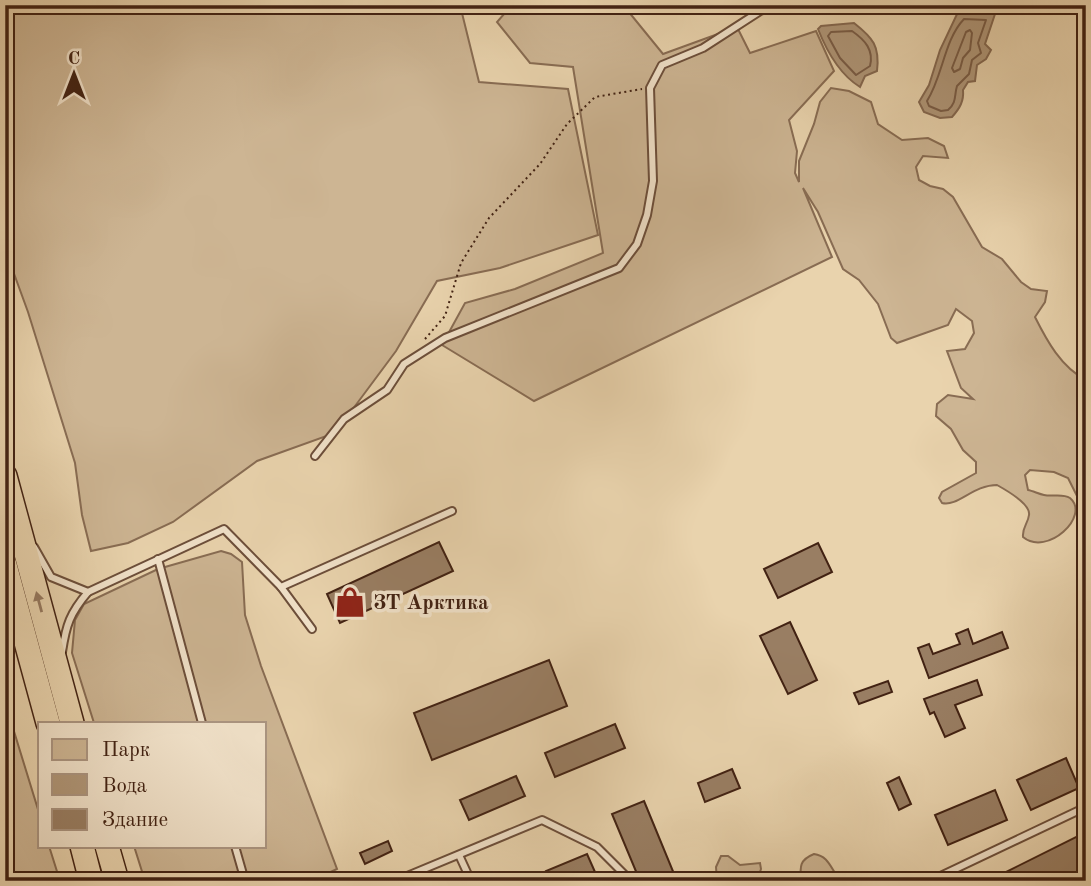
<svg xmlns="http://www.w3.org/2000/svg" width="1091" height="886" viewBox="0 0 1091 886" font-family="'Old Standard TT',serif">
	<rect width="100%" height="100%" fill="#e9d3ad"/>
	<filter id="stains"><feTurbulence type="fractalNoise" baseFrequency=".00286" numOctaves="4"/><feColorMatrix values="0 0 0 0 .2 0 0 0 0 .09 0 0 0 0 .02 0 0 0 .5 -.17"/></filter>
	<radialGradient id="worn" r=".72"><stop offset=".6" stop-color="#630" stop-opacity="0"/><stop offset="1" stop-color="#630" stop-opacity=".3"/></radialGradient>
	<g fill="#cdb593" stroke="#886c53" stroke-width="2">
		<polygon points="5,5 460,5 479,82 568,89 598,235 500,268 437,281 396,351 335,433 257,461 173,522 128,543 91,551 82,515 75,463 28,312 5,249"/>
		<path d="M498,5H634L628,11L663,54L737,27L750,53L816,31L834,71L789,120L797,151L795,173L799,182V161L814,124L820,102L831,88L849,91L871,102L878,124L902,140L928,138L944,146L948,158L923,156L916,167L919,180L930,186L943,189L953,197L982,247L1002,259L1021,282L1031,289L1047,291L1045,302L1035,317C1047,341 1061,367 1086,380V514L1068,478L1054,472L1030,470L1025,475L1028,490C1033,491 1039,494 1044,495C1053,497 1062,493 1070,498C1091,516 1047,557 1023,537C1022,527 1028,524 1029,515C1031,504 1006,490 997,485C973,485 958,507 942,503L939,498L942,492L976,473V462L963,450L951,429L936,416L937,404L948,395L973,399L961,388L947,351L965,349L974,333L972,321L956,309L948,325L897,343L891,338L878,304L859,280L843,269L818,212L803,188L832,257L534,401L442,345L465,303L515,289L603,253L573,67L530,63L497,22L505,13Z"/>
		<polygon points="221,551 231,554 242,562 245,615 261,666 337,869 318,878 318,881 145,881 134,846 264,846 264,723 94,723 72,653 75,620 84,604 158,569"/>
		<polygon points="5,702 40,816 40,846 49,846 60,881 5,881"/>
		<path d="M814,854C830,856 831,871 841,881H801C800,867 799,860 814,854Z"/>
		<polygon points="721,856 728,856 740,865 760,863 761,869 757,881 717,881 716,867"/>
	</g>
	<g fill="#b09779" stroke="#846850" stroke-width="2">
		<path d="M996,11L985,44L991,50L986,59L977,65L975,81L968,82L963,90C964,101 960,108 952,117L940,118L924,112L919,102L929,85L940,50L958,12Z"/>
		<path d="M854,23C873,38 880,46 877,71L865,76L860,87C839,74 827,52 818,29L821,26Z"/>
	</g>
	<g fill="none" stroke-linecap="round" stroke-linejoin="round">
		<g stroke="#795c46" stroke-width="2">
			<path d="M964,19L986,20L978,43L981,53L972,60L969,74L957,86C954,96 957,102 948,110L941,111L929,106L927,101C943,76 944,40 964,19Z"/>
			<polygon points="970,30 972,33 970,50 963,58 960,69 954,72 952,68 966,32"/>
			<path d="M852,31C865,40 874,50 870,66L856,75L840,58L828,36L831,32Z"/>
		</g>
	</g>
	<g fill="#997e63" stroke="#422213" stroke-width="2">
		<polygon points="439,542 453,571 340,623 327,594"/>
		<polygon points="818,543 832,572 778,598 764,569"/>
		<polygon points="790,622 817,680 788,694 760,636"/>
		<polygon points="968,629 973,644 1002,632 1008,648 929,678 918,648 929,644 933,654 960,644 956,634"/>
		<polygon points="549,660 567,706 432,760 414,713"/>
		<polygon points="977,680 982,695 955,705 965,728 945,737 934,712 930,714 924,699"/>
		<polygon points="888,681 892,692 859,704 854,693"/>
		<polygon points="615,724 625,748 555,777 545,753"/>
		<polygon points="1066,758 1079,788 1031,810 1017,780"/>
		<polygon points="732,769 740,788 705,802 698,783"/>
		<polygon points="516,776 525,796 469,820 460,800"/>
		<polygon points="899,777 911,804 899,810 887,783"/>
		<polygon points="995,790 1007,820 948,845 935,815"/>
		<polygon points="644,801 677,881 640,881 612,814"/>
		<polygon points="1086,832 1086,868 1060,881 1007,881 1004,873"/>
		<polygon points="388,841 392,851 365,864 360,853"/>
		<polygon points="587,854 599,881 550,881 546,871"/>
	</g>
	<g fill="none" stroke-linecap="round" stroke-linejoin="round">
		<defs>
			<g id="lane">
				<polyline points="315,456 344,419 387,390 404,364 445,338 619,268 637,244 647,215 653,181 650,88 662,65 703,48 765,8 773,5"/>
				<polyline points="34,547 51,577 88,592"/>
				<polyline points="158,559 202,723"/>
				<polyline points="281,587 312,629"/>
				<path d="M62,652C66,625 70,613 88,592L224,529L281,587L452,511"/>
				<polyline points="235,846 245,881"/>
				<polyline points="459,855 471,881"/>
				<polyline points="932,880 1086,807"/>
				<polyline points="395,881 542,820 597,847 631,881"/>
			</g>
			<g id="highway">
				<polyline points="5,476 72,723"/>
				<polyline points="5,565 48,723"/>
				<polyline points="82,846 91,881"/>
				<polyline points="107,846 117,881"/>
			</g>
		</defs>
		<use href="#lane" stroke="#6c4e3a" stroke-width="10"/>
		<use href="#highway" stroke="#422213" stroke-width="26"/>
		<polyline stroke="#422213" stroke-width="2" stroke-dasharray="2 3.5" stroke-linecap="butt" points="425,339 445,316 461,263 489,218 540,164 567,124 595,97 642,89"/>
		<use href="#lane" stroke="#f1e2ca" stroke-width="6"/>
		<use href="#highway" stroke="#e9d3ad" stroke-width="23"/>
	</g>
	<defs><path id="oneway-solid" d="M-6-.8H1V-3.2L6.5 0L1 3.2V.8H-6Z" transform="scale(1.75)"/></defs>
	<use fill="#967a60" href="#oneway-solid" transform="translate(39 602) rotate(-105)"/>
	<defs>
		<symbol id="shop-bare" viewBox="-9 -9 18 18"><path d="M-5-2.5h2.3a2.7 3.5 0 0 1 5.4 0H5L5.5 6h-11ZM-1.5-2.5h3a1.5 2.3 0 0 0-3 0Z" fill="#8f2418" stroke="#f1e2ca" stroke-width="2.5" paint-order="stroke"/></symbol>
	</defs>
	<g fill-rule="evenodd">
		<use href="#shop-bare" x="328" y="580" width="44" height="44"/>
	</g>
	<g text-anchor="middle" stroke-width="7" stroke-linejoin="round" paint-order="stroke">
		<g font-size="21" font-weight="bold" fill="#422213" stroke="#f1e2ca" text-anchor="start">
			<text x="373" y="609">ЗТ Арктика</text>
		</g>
	</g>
	<rect width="1091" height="886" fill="none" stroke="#e9d3ad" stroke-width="28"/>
	<rect x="7" y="7" width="1077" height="872" fill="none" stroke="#422213" stroke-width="3.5"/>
	<rect x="14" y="14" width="1063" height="858" fill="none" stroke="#422213" stroke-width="2"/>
	<rect x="38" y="722" width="228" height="126" fill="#f1e2ca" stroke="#ab9581" stroke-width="2"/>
	<rect x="52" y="739" width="35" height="21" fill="#cdb593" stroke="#ab9581" stroke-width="2"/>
	<text x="102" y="756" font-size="21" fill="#422213">Парк</text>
	<rect x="52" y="774" width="35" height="21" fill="#b09779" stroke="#ab9581" stroke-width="2"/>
	<text x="102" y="792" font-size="21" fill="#422213">Вода</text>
	<rect x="52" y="809" width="35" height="21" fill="#997e63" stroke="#ab9581" stroke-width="2"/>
	<text x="102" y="826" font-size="21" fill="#422213">Здание</text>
	<g transform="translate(74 74)" stroke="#f1e2ca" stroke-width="5" paint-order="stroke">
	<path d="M0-5L12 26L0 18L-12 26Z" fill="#422213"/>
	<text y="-10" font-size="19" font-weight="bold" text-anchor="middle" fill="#422213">С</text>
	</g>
	<rect width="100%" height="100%" filter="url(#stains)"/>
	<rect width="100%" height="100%" fill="url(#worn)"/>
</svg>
